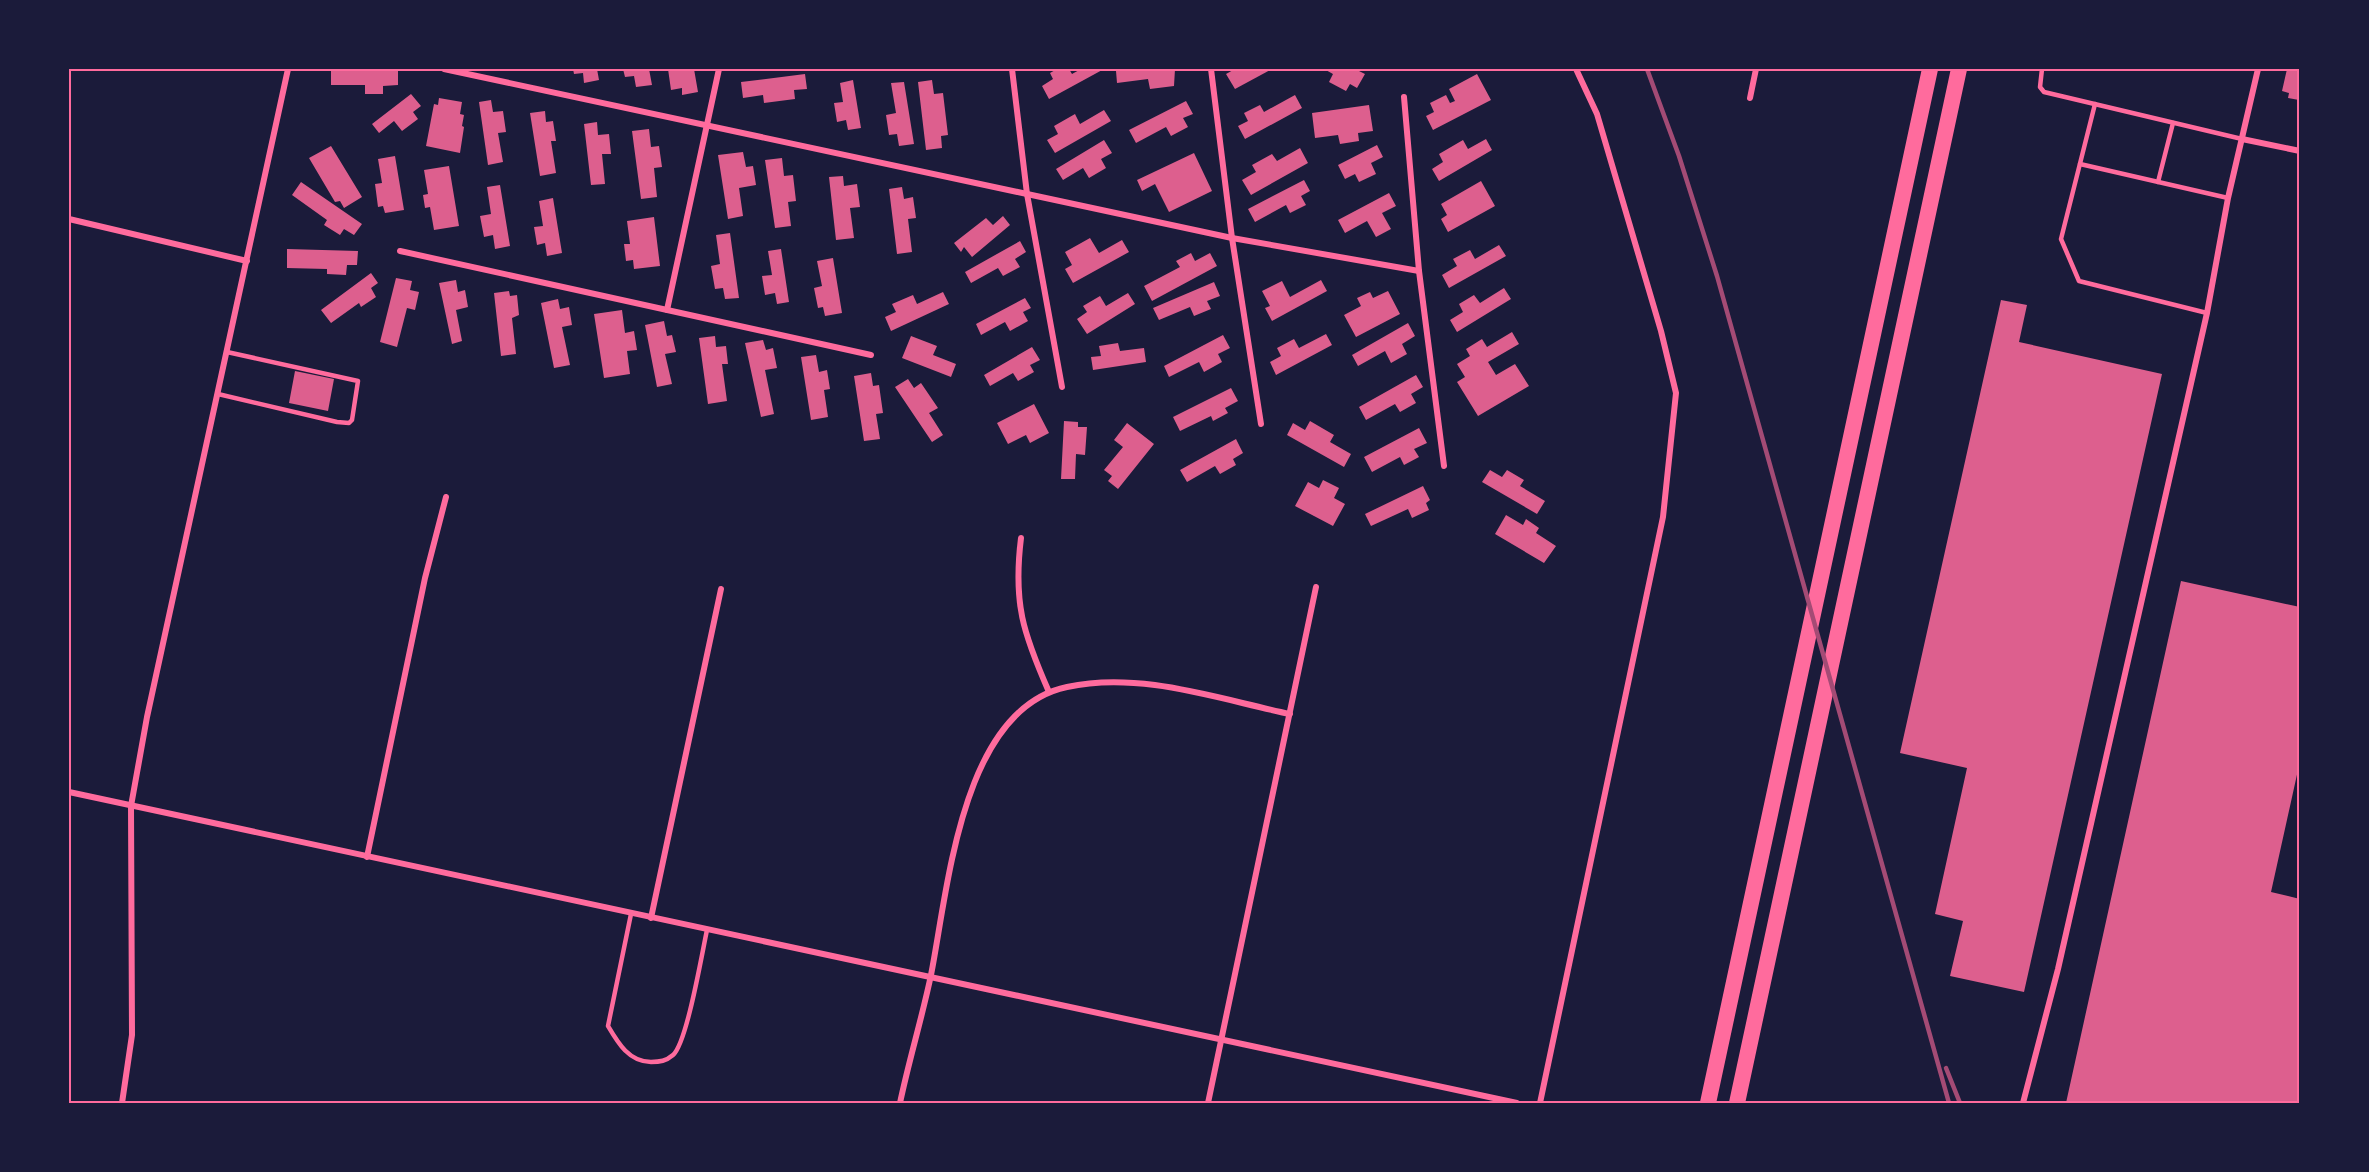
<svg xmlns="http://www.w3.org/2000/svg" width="2369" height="1172" viewBox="0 0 2369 1172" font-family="'IBM Plex Sans',sans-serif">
	<rect width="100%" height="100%" fill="#1b1b3a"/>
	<g fill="#dd5f8e">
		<polygon points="573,69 597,69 599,80 584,83 583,73 574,74"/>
		<polygon points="623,69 649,69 652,85 636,87 634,76 625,77"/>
		<polygon points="668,69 694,69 698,92 682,95 682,88 671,90"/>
		<polygon points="1057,69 1069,69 1072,74 1081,69 1104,69 1049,99 1042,86 1053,79 1050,73"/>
		<polygon points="1129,69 1175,69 1174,86 1150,89 1148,79 1117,83 1116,71"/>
		<polygon points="1235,69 1272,69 1235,89 1226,74"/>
		<polygon points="1324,69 1355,69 1365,74 1357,88 1350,84 1346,91 1329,82 1333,74"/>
		<polygon points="2287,69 2300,69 2299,100 2288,98 2289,93 2282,91"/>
		<polygon points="331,71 398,71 398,85 383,86 383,94 365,94 365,85 331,85"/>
		<polygon points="805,74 807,89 794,90 795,99 764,103 763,95 743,98 741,82"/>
		<polygon points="1477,74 1491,100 1433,130 1426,116 1434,112 1430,103 1446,95 1450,103 1455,101 1449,89"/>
		<polygon points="853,80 861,128 848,130 846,120 837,122 834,103 843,102 840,83"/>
		<polygon points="932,80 934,94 943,93 948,135 941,136 942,148 926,150 918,82"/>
		<polygon points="904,82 914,144 899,146 897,134 889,135 886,115 896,113 891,83"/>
		<polygon points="411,94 421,106 413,112 418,119 402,131 394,121 379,133 372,124"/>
		<polygon points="1295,95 1302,108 1245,139 1238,126 1248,121 1244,113 1260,105 1264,112"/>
		<polygon points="439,98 462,102 460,114 464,115 462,126 464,127 460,153 426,146 434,104 438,105"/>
		<polygon points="491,100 493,112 503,111 506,132 498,133 503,162 488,165 479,102"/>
		<polygon points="1186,101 1193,114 1183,118 1188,127 1171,136 1166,127 1136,143 1129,130"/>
		<polygon points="1369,105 1373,131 1358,133 1359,141 1340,144 1338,135 1315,138 1312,113"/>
		<polygon points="1104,110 1111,121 1055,153 1047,140 1058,134 1054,126 1075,114 1080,124"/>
		<polygon points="545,111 546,122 553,121 556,141 551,141 556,173 540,176 530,113"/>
		<polygon points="597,122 598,135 609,134 611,154 602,154 605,184 591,185 584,124"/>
		<polygon points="649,129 651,147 659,146 662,167 654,168 657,197 641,199 632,131"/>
		<polygon points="1486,139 1492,150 1439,181 1432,169 1443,162 1439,154 1463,140 1468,149"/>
		<polygon points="1104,140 1112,153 1101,159 1106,168 1089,178 1083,168 1063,180 1056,169"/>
		<polygon points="1377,145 1383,157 1371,163 1376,174 1359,182 1355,174 1345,179 1338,165"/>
		<polygon points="331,146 362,197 344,208 340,201 335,202 309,158"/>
		<polygon points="1300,148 1308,163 1251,195 1242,180 1256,172 1252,165 1272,154 1277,161"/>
		<polygon points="743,152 746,167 753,166 756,185 739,188 743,216 728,219 718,155"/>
		<polygon points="1194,153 1212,191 1169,212 1155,184 1142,191 1137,180"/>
		<polygon points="395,156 404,210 385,213 383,206 378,207 375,184 382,183 378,159"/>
		<polygon points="782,158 784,176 793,175 796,201 788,202 791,226 775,228 765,160"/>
		<polygon points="449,166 459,226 434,230 430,207 425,208 423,195 428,194 424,170"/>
		<polygon points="843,176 844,186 857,184 860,207 850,208 854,238 836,240 829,177"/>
		<polygon points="1304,180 1310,191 1301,196 1306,205 1290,213 1286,205 1255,222 1248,209"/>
		<polygon points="1481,181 1495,206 1448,232 1441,219 1447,215 1441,204"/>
		<polygon points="301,182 362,224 354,235 344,229 340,235 324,225 327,220 292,195"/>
		<polygon points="500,185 510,246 495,249 493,235 484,237 480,216 491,214 487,187"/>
		<polygon points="902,187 904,199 913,197 916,218 908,219 912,252 897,254 889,189"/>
		<polygon points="1389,193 1396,206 1382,213 1391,229 1376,237 1367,221 1345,233 1338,220"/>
		<polygon points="553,198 562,253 547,256 545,243 537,245 534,227 543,226 539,201"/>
		<polygon points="1003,216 1010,225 972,257 964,247 961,252 954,243 986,218 993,225"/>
		<polygon points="654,217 660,266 634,269 633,260 626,261 624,244 630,244 627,221"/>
		<polygon points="730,233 739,298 725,299 723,288 715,289 711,266 720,264 716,235"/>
		<polygon points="1090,238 1099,253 1122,240 1129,252 1073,283 1065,269 1072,265 1065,252"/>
		<polygon points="1020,241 1026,252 1015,259 1020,267 1003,276 998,268 971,283 965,272"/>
		<polygon points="1499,245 1506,256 1449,288 1442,275 1457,266 1453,259 1470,250 1475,259"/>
		<polygon points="287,249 358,251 357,265 347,265 346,275 327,274 327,269 287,268"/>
		<polygon points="781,249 789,302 777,304 775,293 765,295 762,276 772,275 768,251"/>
		<polygon points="1191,253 1195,261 1210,253 1217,266 1152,301 1144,286 1180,267 1176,261"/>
		<polygon points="833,258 842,313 825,316 823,307 818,308 814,288 822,286 817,261"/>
		<polygon points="371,273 378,283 371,288 376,297 361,307 359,303 331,323 321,310"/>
		<polygon points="396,278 412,281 410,290 419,292 415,310 407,308 397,347 380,342"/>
		<polygon points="456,280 458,292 465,290 468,307 456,310 462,341 452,344 439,283"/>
		<polygon points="1321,280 1327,291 1272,321 1265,308 1270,306 1262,291 1282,281 1290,297"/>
		<polygon points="1214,282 1220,296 1207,301 1211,309 1194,316 1190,307 1159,320 1153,308"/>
		<polygon points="1504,288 1511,299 1457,332 1450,320 1463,312 1459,304 1474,295 1480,303"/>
		<polygon points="509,291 510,296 517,295 519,315 512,318 516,354 501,356 494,293"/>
		<polygon points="1388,291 1400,314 1356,337 1344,315 1361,306 1357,298 1370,292 1373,298"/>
		<polygon points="943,292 949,304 891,331 885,317 896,312 892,304 913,295 917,304"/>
		<polygon points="1128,293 1135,304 1087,334 1077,319 1087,312 1083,306 1100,296 1106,306"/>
		<polygon points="1025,298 1031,308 1023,312 1028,321 1010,331 1005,322 981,335 976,324"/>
		<polygon points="558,299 560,309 569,307 572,325 562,327 570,365 554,368 541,303"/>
		<polygon points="2001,300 2027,305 2019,342 2162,374 2024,992 1950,976 1963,921 1935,914 1967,768 1900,753"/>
		<polygon points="622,310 625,333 634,331 637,350 627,351 630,374 604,378 594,314"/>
		<polygon points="664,321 667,336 672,335 676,352 665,354 672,384 657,387 645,325"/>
		<polygon points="1408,323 1415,336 1402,344 1407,354 1391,363 1385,351 1358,366 1352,355"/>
		<polygon points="1512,332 1519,344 1488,362 1496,375 1515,364 1529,386 1478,416 1457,382 1465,377 1457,364 1470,356 1466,349 1482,339 1487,347"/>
		<polygon points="1326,334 1332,345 1276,375 1270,362 1281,356 1277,348 1294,339 1299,348"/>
		<polygon points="1223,335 1230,348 1218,354 1222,362 1204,372 1199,362 1169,377 1164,366"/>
		<polygon points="715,336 716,347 726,346 728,364 722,364 727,401 708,404 699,338"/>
		<polygon points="911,336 937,346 933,355 956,364 951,377 902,358"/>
		<polygon points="763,340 766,350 773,348 777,368 765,370 774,414 761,417 745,343"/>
		<polygon points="1118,343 1120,351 1144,348 1146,362 1093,370 1091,357 1101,356 1099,346"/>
		<polygon points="1032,347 1040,360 1030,365 1034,372 1018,381 1013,373 990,386 984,375"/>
		<polygon points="816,355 819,372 827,370 830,389 824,390 828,417 811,420 801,357"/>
		<polygon points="295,371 334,379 328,411 289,403"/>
		<polygon points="871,373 873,386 879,385 883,413 876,414 880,439 864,441 854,376"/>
		<polygon points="1416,375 1423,387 1411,394 1416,403 1400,412 1395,404 1366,420 1359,407"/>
		<polygon points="908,379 914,388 921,383 938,408 929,413 943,435 932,442 895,387"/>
		<polygon points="1231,388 1238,401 1225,408 1228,413 1213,421 1211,416 1180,431 1173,417"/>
		<polygon points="1034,404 1049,433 1030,443 1026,435 1008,444 997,423"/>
		<polygon points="1064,421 1078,422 1078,427 1087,427 1085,455 1076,454 1075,479 1061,479"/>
		<polygon points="1310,421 1334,435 1330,442 1351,454 1344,467 1287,435 1293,423 1305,430"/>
		<polygon points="1127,423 1154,444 1118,489 1108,481 1112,476 1104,470 1123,447 1114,440"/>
		<polygon points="1419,428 1427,443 1414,449 1419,457 1404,465 1400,457 1372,472 1364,457"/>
		<polygon points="1236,439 1243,453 1233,459 1236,465 1220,474 1215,466 1187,482 1180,470"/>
		<polygon points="1490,470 1502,477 1507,470 1524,480 1520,486 1545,501 1537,514 1482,482"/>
		<polygon points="1323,480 1339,488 1334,498 1345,504 1333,526 1295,506 1308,482 1319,488"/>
		<polygon points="1423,486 1430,500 1426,503 1429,510 1412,518 1408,509 1371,526 1365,514"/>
		<polygon points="1506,515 1523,525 1526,519 1539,528 1536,533 1556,546 1544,563 1495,534"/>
		<polygon points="2181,581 2300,607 2300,761 2271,892 2300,899 2300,1103 2066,1103"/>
	</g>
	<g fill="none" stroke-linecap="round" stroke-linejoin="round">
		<g stroke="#ff6b9d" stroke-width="4.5">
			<polyline points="2042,69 2040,87 2044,92 2242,139"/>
			<polyline points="2095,104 2061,239 2079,281 2207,313"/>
			<polyline points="2080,164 2228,198"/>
			<polyline points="2158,182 2173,123"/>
			<polyline points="218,394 337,422 349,423 352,420 358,381 227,352"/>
			<path d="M631,914L608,1026C618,1043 629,1062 651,1062C660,1062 666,1061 673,1055C687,1043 702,953 707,930"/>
		</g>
		<g stroke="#ff6b9d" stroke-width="6">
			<polyline points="444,69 1232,238 1419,271"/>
			<polyline points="1012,69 1027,194 1062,387"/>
			<polyline points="1211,69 1232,238 1261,424"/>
			<polyline points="1404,97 1419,271 1444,466"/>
			<polyline points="1750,98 1756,69"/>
			<polyline points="2242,139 2300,151"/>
			<polyline points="69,219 247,261"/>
			<polyline points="400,251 871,355"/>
			<polyline points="667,310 719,69"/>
			<path d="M1021,538C1013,603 1023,633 1049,692"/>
			<polyline points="69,792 1517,1103"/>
			<polyline points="367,857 425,578 446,497"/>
			<polyline points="651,918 721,589"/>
			<polyline points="122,1103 132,1035 131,806 147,717 288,69"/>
			<path d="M900,1103C909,1060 922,1018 931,975C948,890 961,709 1067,687C1140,671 1218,699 1290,714"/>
			<polyline points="1208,1103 1316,587"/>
			<polyline points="1540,1103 1663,517 1676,393 1661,331 1597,114 1576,69"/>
			<polyline points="2023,1103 2058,969 2207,313 2228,198 2258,69"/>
		</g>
		<g stroke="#ff6b9d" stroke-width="16">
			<polyline points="1708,1103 1930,69"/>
			<polyline points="1737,1103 1959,69"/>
		</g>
		<g stroke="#a44b75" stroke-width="4.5">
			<polyline points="1647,69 1679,156 1717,276 1949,1103"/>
			<polyline points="1946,1068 1960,1103"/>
		</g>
	</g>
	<rect width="2369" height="1172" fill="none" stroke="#1b1b3a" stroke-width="141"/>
	<rect x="70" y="70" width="2228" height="1032" fill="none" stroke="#ff6b9d" stroke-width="2"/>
</svg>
